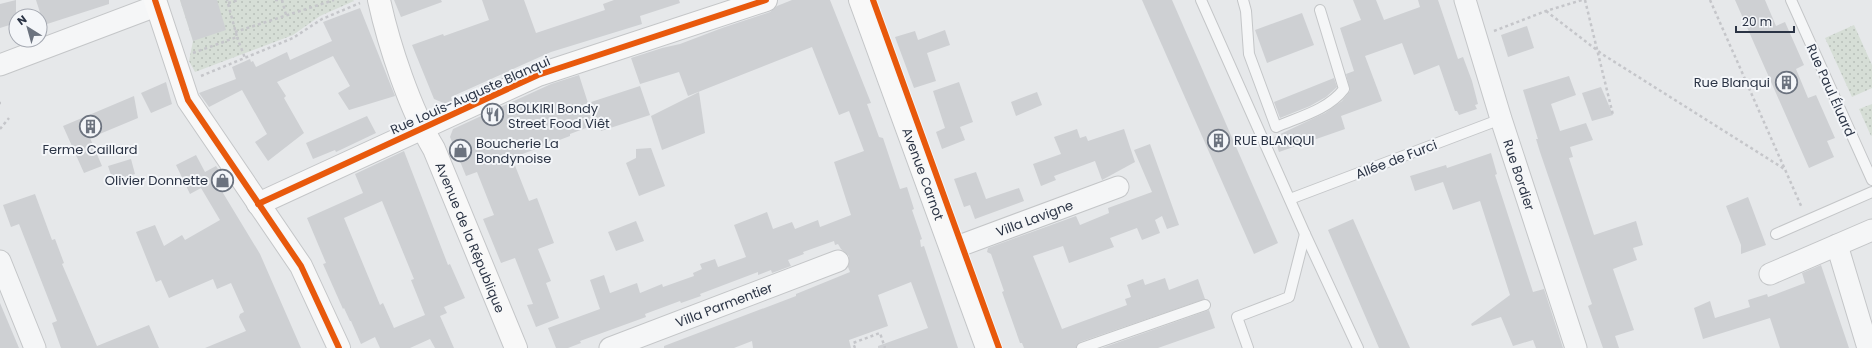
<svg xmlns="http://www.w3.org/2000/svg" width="1872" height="348" viewBox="0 0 1872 348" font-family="Poppins,sans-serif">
	<defs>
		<pattern id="park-dots" width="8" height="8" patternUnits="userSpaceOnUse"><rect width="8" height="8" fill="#d6ded6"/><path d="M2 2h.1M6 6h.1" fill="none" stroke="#b8bfb9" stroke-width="1.8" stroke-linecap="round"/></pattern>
	</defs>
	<rect width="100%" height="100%" fill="#e6e8ea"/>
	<g fill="url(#park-dots)">
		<polygon points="180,0 353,0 354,1 320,16 293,35 195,72 189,61 193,41"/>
		<polygon points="1854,25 1872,65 1872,88 1852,97 1825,38"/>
		<polygon points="1872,104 1872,135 1871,136 1859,109"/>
	</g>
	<g fill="#ced0d3" fill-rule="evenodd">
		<polygon points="16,0 16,23 0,28 0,4"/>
		<polygon points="36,0 109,0 109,4 44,25"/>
		<polygon points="180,0 217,0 226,30 193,41"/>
		<polygon points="394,0 441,0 442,2 401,17"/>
		<polygon points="482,0 524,0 536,33 605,10 603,4 614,0 679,0 680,3 640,16 642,24 551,52 451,97 452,101 446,104 434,99 412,45 443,34 444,36 489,20"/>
		<polygon points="792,0 830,0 871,103 867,104 879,137 883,138 900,189 907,187 914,209 912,210 922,239 920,240 921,247 924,246 958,348 878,348 878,346 928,328 911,282 878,295 888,326 849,340 851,348 753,348 752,341 734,348 664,348 664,346 796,296 796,294 850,272 848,267 849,256 841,249 838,244 835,245 834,241 803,252 804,254 788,260 791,266 772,273 771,270 758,275 758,272 700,294 701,296 681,303 680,301 645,314 646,317 580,341 581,343 568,348 556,348 548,328 600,309 590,280 604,275 610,293 637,283 640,293 662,284 663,287 694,276 693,273 702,269 700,264 715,259 718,267 746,257 734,225 767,212 773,229 792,222 795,229 818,220 820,227 851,215 834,162 864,151 849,111 839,115 812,47 688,96 679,72 640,84 631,58 662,48 680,44 722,28 770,12 777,6"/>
		<polygon points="1142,0 1172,0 1278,243 1254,254"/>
		<polygon points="1353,0 1376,0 1384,20 1420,7 1418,0 1438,0 1458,59 1463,57 1472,81 1478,104 1475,105 1477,109 1459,115 1457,111 1455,111 1439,65 1414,75 1402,43 1365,56 1382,101 1341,116 1345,129 1279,152 1274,137 1325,113 1342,101 1350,91 1346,74 1354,71 1340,28 1361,20"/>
		<polygon points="1735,0 1765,0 1776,26 1785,22 1804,65 1796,69 1808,98 1816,95 1835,138 1827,141 1834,157 1809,168"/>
		<polygon points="360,8 395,96 349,110 338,93 350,86 333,56 277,82 286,96 284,98 304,133 268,161 255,142 267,134 242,90 209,107 199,93 236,79 232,67 250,59 251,62 253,61 256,67 287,52 290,60 332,41 323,22"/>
		<polygon points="1302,13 1314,45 1267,63 1255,30"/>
		<polygon points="1527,26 1534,48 1508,57 1501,35"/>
		<polygon points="945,30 950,45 927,53 936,81 914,88 895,37 915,31 918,40"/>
		<polygon points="579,75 588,103 640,86 650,115 601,131 599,123 570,134 570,136 512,158 529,201 537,198 554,243 538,249 551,281 546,283 559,318 536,327 527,305 533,304 515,258 501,263 483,219 494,215 477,172 466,176 450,137 453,129 551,84"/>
		<polygon points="1569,76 1576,95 1551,104 1560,131 1586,123 1593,140 1570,147 1573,157 1569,158 1594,235 1636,221 1643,245 1633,248 1637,260 1613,269 1634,330 1615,336 1619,348 1603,348 1588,306 1592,304 1540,152 1536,139 1538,139 1523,90"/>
		<polygon points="1334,78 1337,87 1326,97 1310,106 1280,118 1274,102"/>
		<polygon points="166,82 172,104 151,113 141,93"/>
		<polygon points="959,82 973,122 960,127 965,140 942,149 936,132 945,128 933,91"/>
		<polygon points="1601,87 1613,115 1592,121 1582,93"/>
		<polygon points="699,92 705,133 662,150 651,116"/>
		<polygon points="1037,92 1042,105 1016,116 1011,102"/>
		<polygon points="134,96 138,118 90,138 102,166 84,173 63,126"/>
		<polygon points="367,116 376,133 336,152 335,150 313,159 306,143"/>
		<polygon points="1077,129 1080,138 1086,136 1088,141 1124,129 1135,162 1102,180 1095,161 1054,176 1056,180 1041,186 1033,164 1061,154 1054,137"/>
		<polygon points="1150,144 1179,225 1167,229 1162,216 1155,220 1160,233 1142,240 1137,228 1110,238 1114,247 1069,263 1063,246 1033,256 1062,329 1127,305 1125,299 1131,297 1127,285 1143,279 1145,285 1165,278 1169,290 1198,279 1205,299 1080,342 1076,348 1024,348 1022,343 1020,343 1002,292 1004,291 991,254 987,252 988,248 1076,216 1080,225 1109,213 1108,208 1152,192 1134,150"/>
		<polygon points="651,148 665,186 639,196 626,163 636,158 636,149"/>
		<path d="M404,151L448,265L450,264L465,298L444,307L447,313L440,316L454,348H435L430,339L410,348H380L375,337L361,344L351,321H350L344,308L343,309L323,264L326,263L307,218L363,193L355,174ZM382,201L414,279L411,280L425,315L394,328L383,303L380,305L344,218Z"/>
		<polygon points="1491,153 1497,174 1495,175 1533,292 1544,289 1563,348 1536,348 1533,340 1513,346 1501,317 1472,326 1471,324 1510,295 1480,201 1453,210 1443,182 1415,191 1410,176 1446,165 1447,168"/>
		<polygon points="196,155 205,172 216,166 227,183 220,188 260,254 301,348 205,348 246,331 239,317 240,314 244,312 231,283 217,289 213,279 169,298 161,280 156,282 136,232 155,225 164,246 182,235 185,240 220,220 201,188 190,194 176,165"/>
		<polygon points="131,159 135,174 113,181 108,166"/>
		<polygon points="976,172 986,199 1019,188 1024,201 975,219 970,205 964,207 954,179"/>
		<polygon points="35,194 52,240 55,239 64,263 62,264 97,346 149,325 159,348 61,348 52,323 57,321 19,224 11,227 3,205"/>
		<polygon points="1748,197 1766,245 1741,254 1741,245 1726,206"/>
		<polygon points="1353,219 1374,267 1410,348 1379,348 1328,230"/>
		<polygon points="636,221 644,241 616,251 608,232"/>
		<polygon points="1821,265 1849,348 1780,348 1770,318 1703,339 1694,308 1710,301 1715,318 1750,307 1748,300 1767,294 1768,297 1805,283 1802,273"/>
		<polygon points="0,303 19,348 0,348"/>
		<polygon points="1209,310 1215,328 1158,348 1102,348"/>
	</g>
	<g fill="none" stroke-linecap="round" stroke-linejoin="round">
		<defs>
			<g id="lane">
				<polyline points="1201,0 1305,234 1358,348"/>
				<path d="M1243,0L1246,11L1249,54L1276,127C1299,117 1328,110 1344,89L1320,10"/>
				<polyline points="1791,0 1872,180"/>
				<polyline points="1290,199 1501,119"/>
				<polyline points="1776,234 1872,192"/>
				<polyline points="1082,348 1205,305"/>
				<polyline points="1248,348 1237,317 1289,297 1305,234"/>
			</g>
			<g id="street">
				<path id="s1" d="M1465,0L1501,119L1576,348"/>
				<polyline points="0,65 156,6"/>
				<polyline points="1837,245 1868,348"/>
				<path id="s2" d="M951,249L1118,187"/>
				<polyline points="0,261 35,348"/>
				<polyline points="1770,274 1872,230"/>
				<path id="s3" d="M610,348L838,261"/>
			</g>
			<g id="secondary">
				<polyline points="155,0 188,100 301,266 339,348"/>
				<path id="s4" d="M379,0C389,46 410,109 434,149L516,348"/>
				<path id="s5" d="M860,0L987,348"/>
				<polyline points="258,204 538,75 766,0"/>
			</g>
		</defs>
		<use href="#lane" stroke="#c4c6c8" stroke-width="12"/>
		<use href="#street" stroke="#c4c6c8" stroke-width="23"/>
		<use href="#secondary" stroke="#c4c6c8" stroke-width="24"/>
		<g stroke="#c5c6ca" stroke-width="2.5" stroke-dasharray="3 3" stroke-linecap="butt">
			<polyline points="275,0 283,0"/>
			<polyline points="282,0 286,15"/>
			<polyline points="1585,0 1613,115"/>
			<polyline points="1710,0 1802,208"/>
			<polyline points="228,3 239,0"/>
			<polyline points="1546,11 1602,54 1786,170"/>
			<polyline points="1494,31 1546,11 1582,0"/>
			<polyline points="235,32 334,0"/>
			<polyline points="237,37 245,58"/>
			<polyline points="193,53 237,37 227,0"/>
			<polyline points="201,76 293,38 322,19 360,3"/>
			<polyline points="0,103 1,103"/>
			<polyline points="0,129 9,118"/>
			<polyline points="855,348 853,343 880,333 885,348"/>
		</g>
		<use href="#lane" stroke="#f5f6f7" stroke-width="10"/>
		<use href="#street" stroke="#f5f6f7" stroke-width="21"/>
		<use href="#secondary" stroke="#f8f8f8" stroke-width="22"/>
		<defs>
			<g id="cycleway">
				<polyline points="155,0 188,100 301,266 339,348"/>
				<polyline points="873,0 999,348"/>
				<polyline points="258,204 538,75 766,0"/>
			</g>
		</defs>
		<use href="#cycleway" stroke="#f4f6f9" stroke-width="8"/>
		<use href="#cycleway" stroke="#e8590c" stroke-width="6"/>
	</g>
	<defs>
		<symbol id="building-ring" viewBox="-11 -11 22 22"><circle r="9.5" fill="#f4f6f9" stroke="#6c737f" stroke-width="1.5"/><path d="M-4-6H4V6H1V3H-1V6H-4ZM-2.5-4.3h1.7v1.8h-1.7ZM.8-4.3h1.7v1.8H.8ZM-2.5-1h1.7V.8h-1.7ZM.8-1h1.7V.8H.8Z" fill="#6c737f"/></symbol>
		<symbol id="restaurant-ring" viewBox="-11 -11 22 22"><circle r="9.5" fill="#f4f6f9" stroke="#6c737f" stroke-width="1.5"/><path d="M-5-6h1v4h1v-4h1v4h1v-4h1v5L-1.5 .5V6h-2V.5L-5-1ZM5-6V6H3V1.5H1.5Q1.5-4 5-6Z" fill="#6c737f"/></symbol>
		<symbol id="shop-ring" viewBox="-11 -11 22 22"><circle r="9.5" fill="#f4f6f9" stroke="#6c737f" stroke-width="1.5"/><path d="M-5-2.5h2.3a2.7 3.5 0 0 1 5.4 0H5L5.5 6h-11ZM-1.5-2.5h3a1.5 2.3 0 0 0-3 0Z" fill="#6c737f"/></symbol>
	</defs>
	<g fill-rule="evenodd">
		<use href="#building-ring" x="1774" y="70" width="25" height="25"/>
		<use href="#restaurant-ring" x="480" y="102" width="25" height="25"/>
		<use href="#building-ring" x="78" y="114" width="25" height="25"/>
		<use href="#building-ring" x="1206" y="128" width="25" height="25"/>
		<use href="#shop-ring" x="448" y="138" width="25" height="25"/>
		<use href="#shop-ring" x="210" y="168" width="25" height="25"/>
	</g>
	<g text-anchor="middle" stroke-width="4" stroke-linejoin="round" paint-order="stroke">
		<g font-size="13" fill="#2b3445" stroke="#f4f6f9" text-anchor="start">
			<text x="1770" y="87" text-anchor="end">Rue Blanqui</text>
			<text x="508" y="113">BOLKIRI Bondy<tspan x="508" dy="15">Street Food Viêt</tspan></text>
			<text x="1234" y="145">RUE BLANQUI</text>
			<text x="476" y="148">Boucherie La<tspan x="476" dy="15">Bondynoise</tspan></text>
			<text x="90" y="154" text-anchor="middle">Ferme Caillard</text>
			<text x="208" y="185" text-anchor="end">Olivier Donnette</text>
		</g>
		<g font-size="13" fill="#2b3445" stroke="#f4f6f9">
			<text transform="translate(1831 90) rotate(66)" y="5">Rue Paul Éluard</text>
			<text transform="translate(470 95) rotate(-24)" y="5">Rue Louis-Auguste Blanqui</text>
			<text transform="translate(1396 159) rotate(-21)" y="5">Allée de Furci</text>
			<text dy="5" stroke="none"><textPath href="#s5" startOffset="185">Avenue Carnot</textPath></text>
			<text dy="5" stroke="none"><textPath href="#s1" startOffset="183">Rue Bordier</textPath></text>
			<text dy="5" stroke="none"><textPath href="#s2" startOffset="89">Villa Lavigne</textPath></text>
			<text dy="5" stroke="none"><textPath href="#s4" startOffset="255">Avenue de la République</textPath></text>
			<text dy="5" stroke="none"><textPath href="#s3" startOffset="122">Villa Parmentier</textPath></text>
		</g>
	</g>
	<g transform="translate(28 28) rotate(323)"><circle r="19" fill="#f4f6f9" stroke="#a4a8b1"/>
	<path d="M0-3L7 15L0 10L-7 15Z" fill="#6c737f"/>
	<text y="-6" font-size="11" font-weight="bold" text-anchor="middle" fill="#2b3445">N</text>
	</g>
	<path d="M1736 26v6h58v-6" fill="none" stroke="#2b3445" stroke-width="2"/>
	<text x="1742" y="26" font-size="12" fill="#2b3445" stroke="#f4f6f9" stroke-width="3" paint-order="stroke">20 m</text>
</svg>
